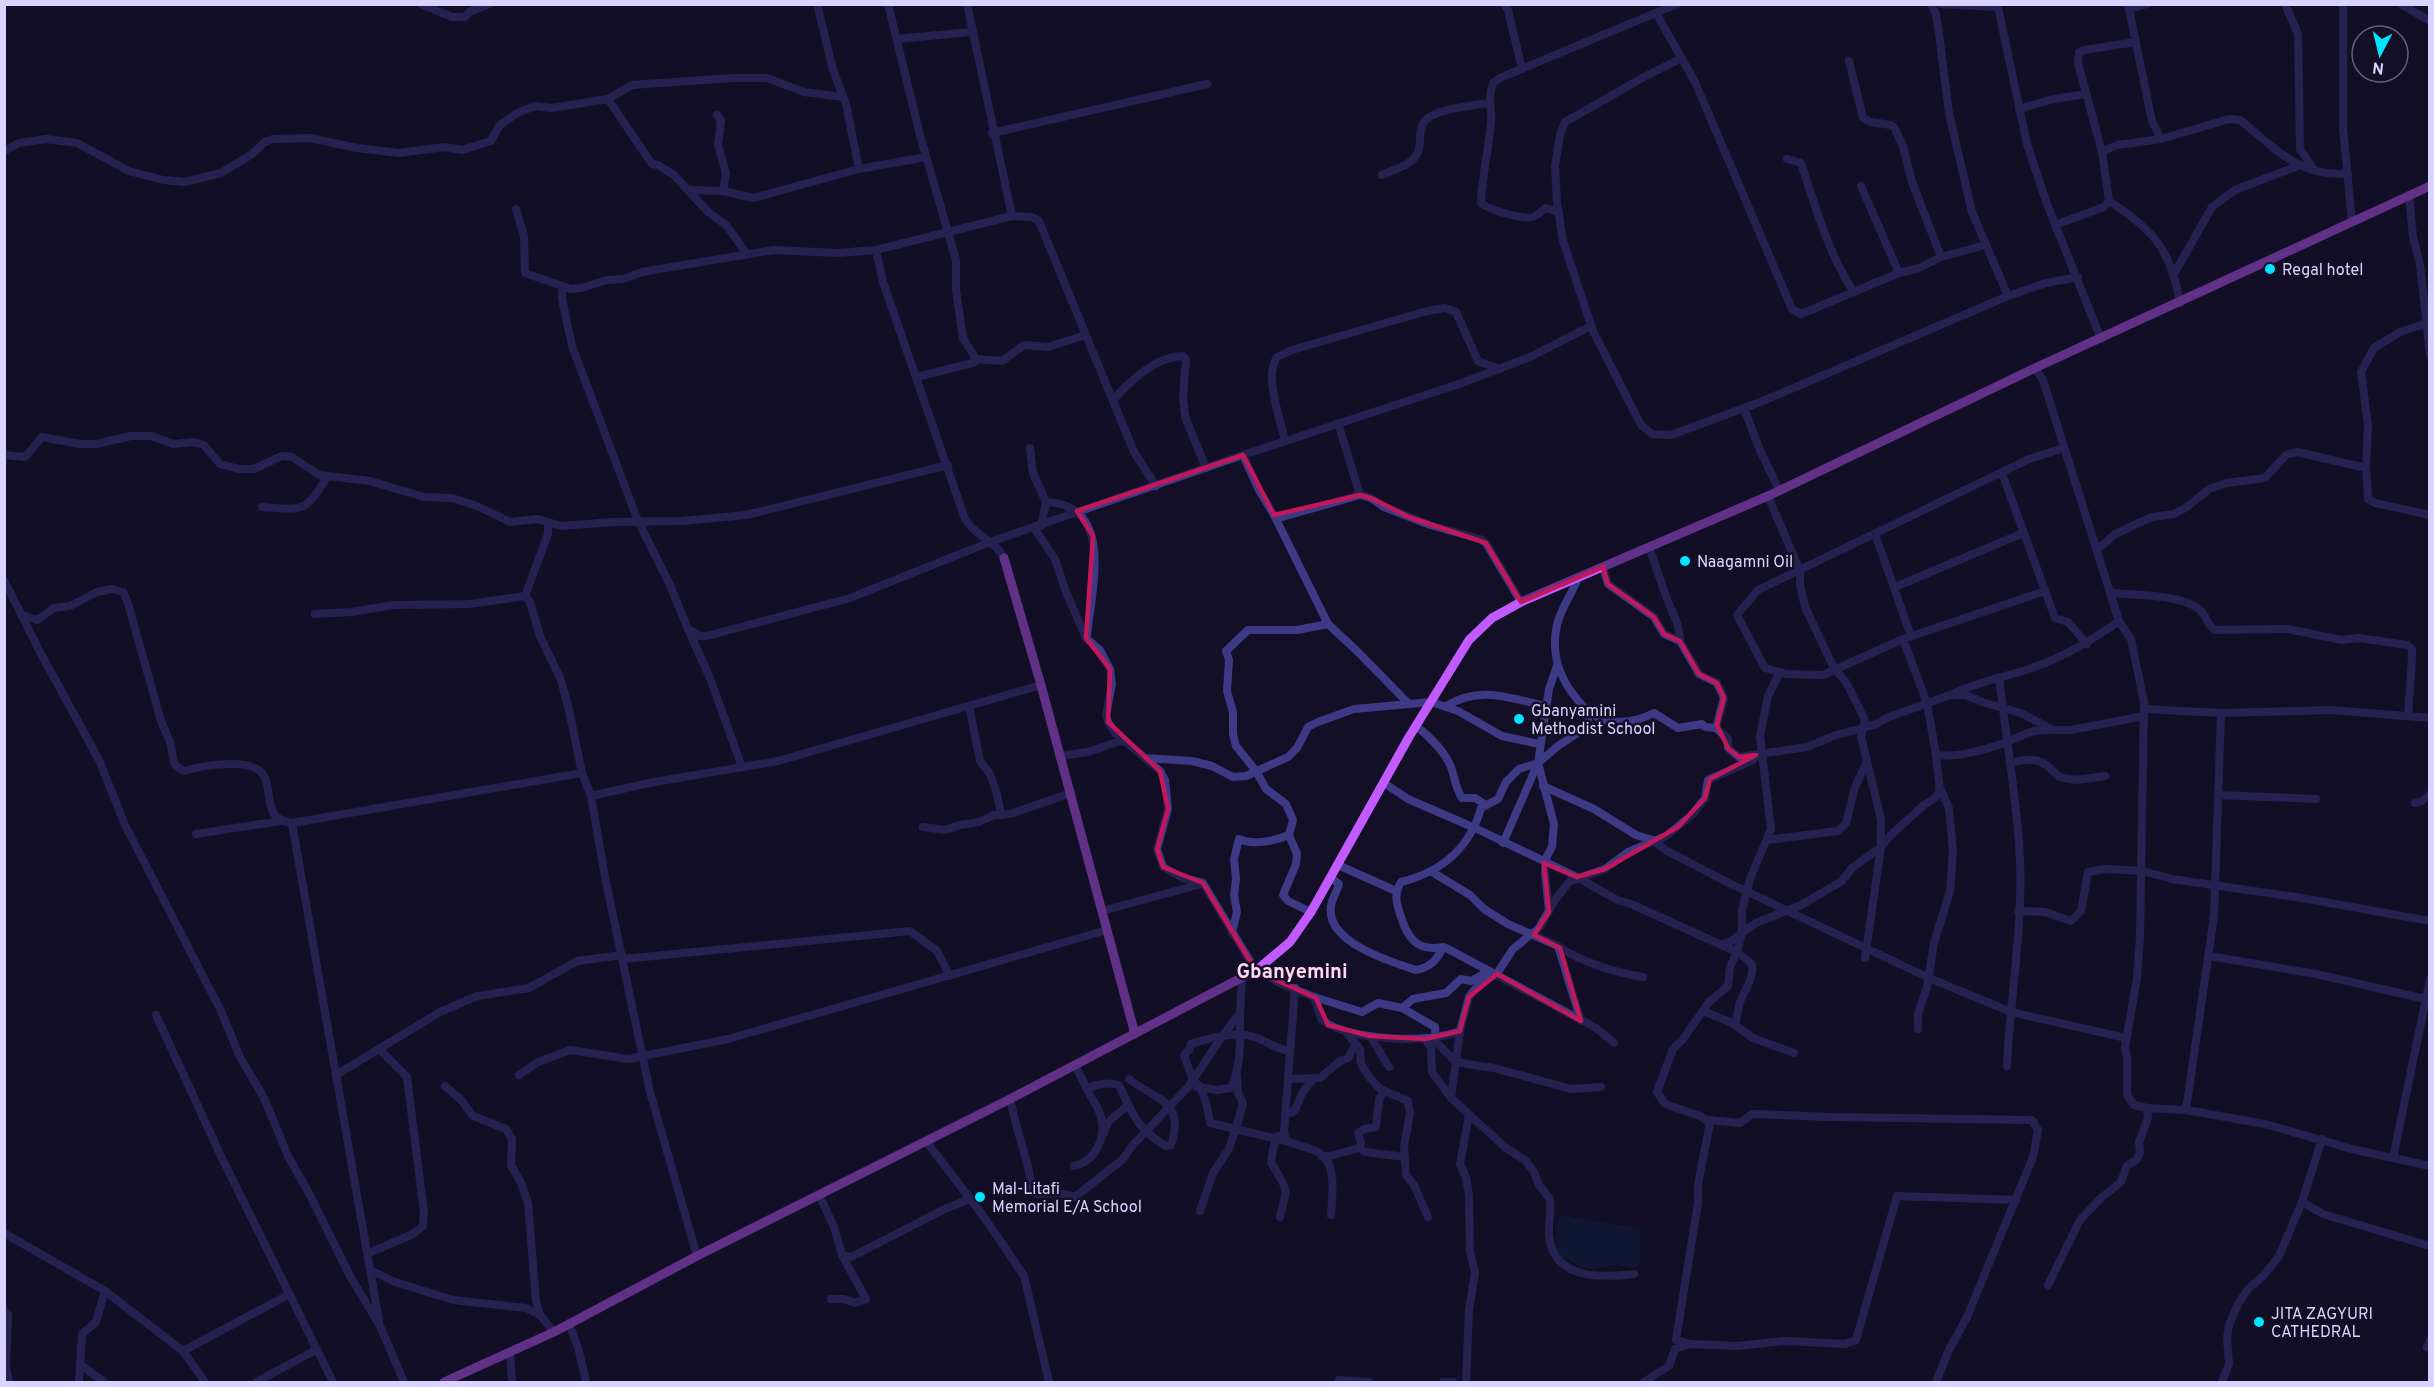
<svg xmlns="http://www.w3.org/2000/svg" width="2434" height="1387" viewBox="0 0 2434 1387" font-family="Overpass,sans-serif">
	<rect width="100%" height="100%" fill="#130f26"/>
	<path fill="#0c2248" d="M1565,1215C1590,1223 1615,1223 1640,1229V1263L1634,1267L1611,1265L1595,1269H1587L1558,1255L1557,1228L1559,1217Z"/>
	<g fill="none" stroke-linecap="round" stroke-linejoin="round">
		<g stroke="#3d3a85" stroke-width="8">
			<polyline points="421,4 452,17 465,17 469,12 489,4"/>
			<polyline points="817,4 833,70 846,104 859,169"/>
			<polyline points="888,4 920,135 956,260 956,290 963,338 976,359 975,362 969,364 916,377"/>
			<polyline points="967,4 1012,216"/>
			<polyline points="1504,4 1508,10 1522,69"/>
			<polyline points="1931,4 1936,14 1939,33 1949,113 1972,212 2008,296"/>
			<polyline points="1941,4 1998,7 2027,144 2047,204 2101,339"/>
			<polyline points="2128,4 2152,121 2161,139"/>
			<polyline points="2285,4 2298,34 2300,149 2313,168"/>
			<polyline points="2343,4 2343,127 2352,222"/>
			<polyline points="2401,4 2430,21"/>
			<polyline points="2129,9 2147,4"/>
			<polyline points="1656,13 1695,82 1792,309 1801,314 1899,273 1919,268 1941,257 1985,245"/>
			<polyline points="897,39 971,32"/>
			<polyline points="1680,59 1644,77 1565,122 1560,135 1555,166 1557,203 1563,241 1593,331 1641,425 1652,434 1671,435 1763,401 2008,296 2046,283 2078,277"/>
			<polyline points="1849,61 1863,118 1871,122 1891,125 1894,127 1903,146 1912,182 1941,257"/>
			<polyline points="608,99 652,164 658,165 674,175 707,211 726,225 747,254"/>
			<polyline points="2019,109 2053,99 2086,94"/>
			<polyline points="717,115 721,120 718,145 726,173 723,191"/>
			<polyline points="992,133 1207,84"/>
			<polyline points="4,151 19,143 46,139 77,143 129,171 163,180 185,182 221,173 252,154 265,142 273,139 310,138 357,148 399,153 445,147 462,150 491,141 499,126 517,113 535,106 551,108 608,99 632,85 732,78 767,78 804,92 843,97"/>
			<path d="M2102,152L2117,145L2161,139L2229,119L2240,120C2278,150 2296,176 2348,174"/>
			<path d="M1787,159L1801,163C1815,205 1829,256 1854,292"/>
			<path d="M1382,175C1395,169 1417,164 1419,148C1421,141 1419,131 1422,125C1430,108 1473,106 1489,103"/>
			<polyline points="1861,186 1899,273"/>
			<polyline points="689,190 723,191 753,198 859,169 926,157"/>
			<polyline points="2409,195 2413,237 2420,265 2430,354"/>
			<path d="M2109,201C2154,230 2171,250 2180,303"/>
			<polyline points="516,209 524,236 525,273 571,289 581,288 607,280 623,279 642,272 774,250 837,253 876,250 1012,216 1032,217 1039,221 1134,452 1156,486"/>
			<path d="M1559,212L1545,208C1542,211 1538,215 1533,217C1523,220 1489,210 1481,203C1482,175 1489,149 1491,121C1492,106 1487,100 1493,83L1500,78L1677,4"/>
			<polyline points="2055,225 2104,207 2109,201 2102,152 2078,63 2079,53 2084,50 2136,42"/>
			<path d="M876,250L883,282L965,519C975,536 996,541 1004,558"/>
			<polyline points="2174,274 2212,207 2235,190 2298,166"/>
			<polyline points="562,287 562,299 572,346 638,521 670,585 688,629 700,636 707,636 850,598 990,542 1243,455 1259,490 1274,515 1282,517 1360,495 1371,498 1384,507 1430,525 1480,539 1486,543 1521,602"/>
			<polyline points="2427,323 2400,332 2374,348 2361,372 2368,425 2366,468 2368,499 2375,503 2430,515"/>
			<polyline points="976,359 1002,361 1024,345 1048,347 1086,335"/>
			<polyline points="2035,368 2043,380 2119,621 2131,639 2144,702 2140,937 2137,978 2125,1047 2127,1059 2127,1095 2134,1105 2147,1108 2186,1110 2265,1124 2352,1149 2430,1166"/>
			<path d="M1114,399C1130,381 1157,356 1183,356L1186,360L1183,397L1185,417L1206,468"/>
			<polyline points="1744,408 1759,448 1779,490"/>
			<polyline points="1338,423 1360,495"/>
			<path d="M1285,441C1280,418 1264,376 1277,357L1292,350L1427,311L1445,308L1456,312L1478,361L1499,369"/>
			<path d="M1030,448L1033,473L1046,502C1116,504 1091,591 1087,636"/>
			<polyline points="4,455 25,457 42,437 80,444 96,444 131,436 152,436 173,444 194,442 204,445 220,464 239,469 254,469 282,456 292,457 319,475 370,481 424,497 452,498 477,506 510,522 538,519 561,526 612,522 683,521 746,515 948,465"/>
			<polyline points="1243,455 1459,384 1530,357 1591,326"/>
			<polyline points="2002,473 2055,618 2068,622 2087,644"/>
			<polyline points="1768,496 1800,571 1800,585 1805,607 1834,668 1846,682 1865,720 1861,737 1881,819 1881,847 1865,958"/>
			<path d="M262,507C303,510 305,513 327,477"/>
			<polyline points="1274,515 1328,624 1357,651 1408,703"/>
			<polyline points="1041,526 1046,502"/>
			<polyline points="1034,528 1055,559 1066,592 1086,638 1100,650 1110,669 1112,684 1106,715 1108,722 1115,733 1145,758 1192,761 1212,766 1233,777 1246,776 1288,757 1297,748 1308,727 1318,722 1354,709 1431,702 1458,711 1502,736 1539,744"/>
			<polyline points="1875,534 1911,636"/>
			<polyline points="1649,547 1667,599 1678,625 1680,641 1699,674 1717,683 1724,698 1716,728"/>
			<polyline points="2096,548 2103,545 2115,534 2152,517 2174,514 2187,507 2209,489 2226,483 2265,478 2286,455 2297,452 2366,468"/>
			<polyline points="1603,567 1608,584 1654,617 1664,634 1680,641"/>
			<polyline points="4,580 40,652 99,760 125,825 221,1011 240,1057 264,1098 288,1156 310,1195 350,1276 380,1326 404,1382"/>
			<polyline points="1895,587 2023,533"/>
			<polyline points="2045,591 1903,639 1823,675 1786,674 1765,668 1737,615 1758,590 2029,459 2064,448"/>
			<path d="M2111,593C2135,595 2179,594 2199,609C2207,615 2206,625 2215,630L2288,629L2342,640L2359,638L2407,645L2412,649V658L2408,715"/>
			<polyline points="525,596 548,534 548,522"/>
			<polyline points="315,614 351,612 394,605 469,604 525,596 530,602 540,636 561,680 569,710 582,773 591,796 605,877 650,1092 697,1256"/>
			<path d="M22,615L37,620L54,608L70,606L97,592L112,589L123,592L127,600L161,721L171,744L173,760L176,766L184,771C201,766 254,756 264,776C274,796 262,819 292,823L582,773"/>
			<polyline points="688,629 710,678 742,767"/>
			<polyline points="1903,639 1927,703 1936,755"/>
			<path d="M1999,677C2006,738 2017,798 2020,860C2023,929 2010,997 2007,1066"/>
			<path d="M1954,693C1979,682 2004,677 2029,669C2062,658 2091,641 2119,621"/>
			<polyline points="969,706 980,761 990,774 997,794 1001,815"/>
			<path d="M1446,706C1480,685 1509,698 1546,706"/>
			<polyline points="2144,709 2221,713 2332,710 2430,718"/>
			<path d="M1590,713C1611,726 1632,724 1654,713L1678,728L1702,724L1705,727L1716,728L1728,739V748L1739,757L1807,747L1836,735L1874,725L1889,717L1950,695H1966L1982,702L2021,713L2053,730H2071L2144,716"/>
			<path d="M1416,726C1430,737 1444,750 1451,767C1455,778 1455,787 1462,798H1475L1486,805"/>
			<polyline points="1059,756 1088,752 1123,740"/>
			<polyline points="1145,758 1160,771 1165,780 1168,809 1157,849 1163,867 1183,878 1203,883 1256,971"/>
			<path d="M2010,763C2034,757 2042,758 2059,777L2076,780L2105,776"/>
			<path d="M1384,783L1408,799L1475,828L1577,877L1617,900L1631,904L1737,952L1752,964C1754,979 1745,989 1740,1002C1738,1009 1737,1016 1736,1022"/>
			<polyline points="1543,786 1594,809 1636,835 1653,840 1667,851 1731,884 1929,978 2011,1012 2126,1038"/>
			<polyline points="2218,795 2316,799"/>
			<polyline points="591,796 649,783 778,761 1041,685"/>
			<polyline points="2415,803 2422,801 2430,794"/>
			<polyline points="292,823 379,1321"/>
			<polyline points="923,827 945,830 960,825 979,822 994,815 1010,814 1071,793"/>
			<polyline points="196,834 281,821"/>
			<polyline points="1767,840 1838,831 1846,823 1855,787 1867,762"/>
			<polyline points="1503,843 1538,763"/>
			<polyline points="1338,865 1396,891"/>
			<polyline points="1432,872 1470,895 1484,909 1508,924 1558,946 1581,1021"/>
			<path d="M1331,878L1339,884C1337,891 1332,899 1331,906C1325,942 1391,962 1416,970C1431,967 1437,960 1443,947L1448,949L1596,1028L1614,1043"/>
			<polyline points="1102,911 1201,884"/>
			<polyline points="1549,911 1545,872 1546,858 1552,847 1554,824 1538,763 1549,689 1557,666"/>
			<polyline points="2018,911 2045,912 2071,921 2081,911 2088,872 2105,869 2143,871 2172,879 2302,898 2430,921"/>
			<polyline points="1311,912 1288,901 1283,895 1296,864 1297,854 1289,835 1293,820 1286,804 1266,789 1256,771 1236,746 1233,734 1233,712 1227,691 1229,660 1226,651 1248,630 1297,630 1328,624"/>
			<path d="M1232,933L1237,912L1234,895L1236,879L1234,859L1239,839C1255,846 1274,841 1289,835"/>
			<path d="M1721,945L1731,941L1756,923L1801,905L1842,881L1852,868L1881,847L1891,835L1924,805L1935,798L1940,791L1936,755C1959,758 1985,750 2007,742C2022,736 2032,729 2048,730"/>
			<path d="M1443,947C1416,952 1407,937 1400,914C1396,902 1394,894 1401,882C1441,872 1470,848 1481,808L1498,799L1506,782L1519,769L1538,763L1558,746L1585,728L1590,713C1565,690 1549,660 1557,625C1561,608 1572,594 1578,578"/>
			<path d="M1560,948C1587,964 1612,972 1643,977"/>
			<polyline points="2209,956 2316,974 2425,999"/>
			<polyline points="623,959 910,931 937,951 950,976"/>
			<path d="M1258,969L1277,982L1314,997L1322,1020C1348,1041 1430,1044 1460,1031"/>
			<path d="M1295,988L1284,1131L1286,1141C1296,1145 1308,1147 1318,1152C1338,1164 1332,1196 1331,1215"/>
			<polyline points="1314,997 1362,1012 1378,1003 1402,1008 1413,999 1446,993 1461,979 1471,981 1489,971"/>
			<polyline points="1402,1008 1435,1027 1436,1042 1455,1061 1466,1064 1494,1068 1571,1089 1601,1087"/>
			<polyline points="1703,1011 1732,1023 1753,1038 1794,1053"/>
			<polyline points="156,1015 220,1154 333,1382"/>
			<polyline points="1918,1029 1918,1014 1927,987 1934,943 1950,891 1953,851 1949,808 1939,786"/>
			<polyline points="1346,1032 1360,1049 1361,1064 1370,1078 1380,1089 1408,1101 1410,1113 1404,1147 1406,1175 1414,1185 1428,1217"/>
			<polyline points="1370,1036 1389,1067"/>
			<path d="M1425,1039L1431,1048L1432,1072L1451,1098L1506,1148L1525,1160L1534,1172L1539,1185L1550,1199C1552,1211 1548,1223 1549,1236C1554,1280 1601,1278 1634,1274"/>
			<path d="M1075,1065L1087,1089C1095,1084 1111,1082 1119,1085C1134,1116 1135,1126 1165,1146L1171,1145C1186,1100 1155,1100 1129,1079"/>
			<polyline points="336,1075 440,1012 477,996 529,988 577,961 622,955"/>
			<polyline points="519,1075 538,1062 570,1050 628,1059 728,1039 1107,930"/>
			<polyline points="1288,1079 1320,1078 1340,1061 1348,1058 1356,1044"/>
			<polyline points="445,1086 462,1101 473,1116 506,1129 512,1139 511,1165 521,1183 528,1203 536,1301 540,1315"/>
			<path d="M1197,1087L1217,1090L1231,1088C1242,1064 1240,1039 1240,1013"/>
			<polyline points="1451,1098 1460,1031 1469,997 1475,989 1484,980 1496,975 1513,949 1539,928 1555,900 1570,881 1605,869 1628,852 1666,836 1692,815 1705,798 1708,780 1753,760 1756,755"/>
			<path d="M1010,1099C1015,1123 1022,1144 1028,1167C1031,1177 1030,1187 1036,1194L1058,1193L1075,1197L1122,1160L1133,1145L1189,1086L1223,1035L1240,1013L1242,979"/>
			<polyline points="2186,1110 2214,916 2221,713"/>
			<path d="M1286,1114C1298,1112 1296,1106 1301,1096C1303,1090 1309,1084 1314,1079"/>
			<polyline points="1708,1120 1740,1123 1752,1114 1757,1114 1829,1117 2032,1120 2038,1130 2033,1157 1967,1317 1949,1350 1936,1382"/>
			<polyline points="1104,1133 1108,1122 1127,1106"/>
			<polyline points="1278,1136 1275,1139 1271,1162 1283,1183 1286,1192 1280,1217"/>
			<polyline points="926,1141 984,1217 1024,1276 1049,1382"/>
			<path d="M1286,1141L1210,1123L1206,1102L1200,1087L1193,1080L1184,1055L1190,1049L1191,1044C1213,1037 1240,1029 1262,1040C1272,1045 1278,1049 1289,1051"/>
			<polyline points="1359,1148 1365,1152 1405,1157"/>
			<polyline points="1322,1156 1330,1156 1359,1148 1361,1143 1358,1133 1364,1129 1376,1127 1379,1099 1385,1091"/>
			<polyline points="2393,1158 2430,979"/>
			<path d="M1074,1166C1096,1161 1108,1136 1100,1114C1097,1105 1091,1098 1087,1089"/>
			<polyline points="819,1195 834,1227 842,1255 851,1257 947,1208 970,1199"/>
			<polyline points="2302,1202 2323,1214 2430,1246"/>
			<polyline points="1200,1211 1213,1173 1229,1149 1239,1118 1243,1103 1238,1093 1237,1075"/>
			<polyline points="4,1233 105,1291 183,1351 205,1382"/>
			<polyline points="369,1253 413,1234 423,1226 424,1213 407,1077 379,1049"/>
			<polyline points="370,1270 395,1282 453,1300 526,1308 540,1315 554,1332"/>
			<polyline points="2048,1285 2080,1220 2101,1198 2121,1182 2127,1166 2136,1160 2140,1153 2139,1142 2148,1118 2147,1108"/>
			<polyline points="831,1299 844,1299 855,1303 866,1299 842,1255"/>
			<polyline points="4,1311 8,1314 6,1367 9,1382"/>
			<polyline points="569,1323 579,1351 586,1382"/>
			<polyline points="1690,1344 1676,1340 1698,1203 1698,1184 1710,1123 1700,1116 1665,1104 1657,1092 1673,1049 1683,1039 1709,1002 1728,986 1730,967 1737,952 1742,932 1742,910 1750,879 1771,829 1760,736 1768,696 1780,672"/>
			<polyline points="2427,1347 2430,1340"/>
			<polyline points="183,1351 288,1295"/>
			<polyline points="510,1352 512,1382"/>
			<polyline points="81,1365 104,1382"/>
			<polyline points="1339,1380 1369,1382"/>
			<polyline points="79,1382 82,1334 96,1322 105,1291"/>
			<polyline points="256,1382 316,1350"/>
			<polyline points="1443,1382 1453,1382"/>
			<polyline points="1466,1382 1469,1310 1475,1273 1470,1251 1469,1195 1466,1177 1460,1164 1469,1115"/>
			<polyline points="1644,1382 1669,1366 1675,1349 1690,1344 1736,1346 1785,1341 1845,1344 1856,1340 1897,1196 2016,1200"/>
			<polyline points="2222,1382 2229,1364 2227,1338 2229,1325 2238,1304 2248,1289 2264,1275 2279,1256 2302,1202 2322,1139"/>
		</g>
		<g stroke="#c25bff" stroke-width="9">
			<polyline points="1004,558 1041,685 1135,1034"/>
			<polyline points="444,1382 554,1332 697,1256 1010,1099 1258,969 1290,942 1311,912 1409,737 1469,640 1492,618 1521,602 1768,496 2035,368 2430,186"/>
		</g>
	</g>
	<path d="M0 0H2434V1387H0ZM1243,455L1274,515L1360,495L1371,498L1409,517L1486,543L1521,602L1603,567L1608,584L1654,617L1664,634L1680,641L1699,674L1717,683L1724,698L1717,725L1728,748L1739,757L1756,755L1710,779L1705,798L1678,827L1605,869L1577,877L1544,863L1549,912L1534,935L1560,948L1581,1021L1497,974L1469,997L1460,1031L1425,1039L1370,1036L1328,1025L1316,998L1256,971L1203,883L1163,867L1157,849L1168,809L1160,771L1108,722L1110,669L1086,638L1093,536L1077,511Z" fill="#130f26" fill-opacity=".55" fill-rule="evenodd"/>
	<path fill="none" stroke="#c2185b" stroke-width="4.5" stroke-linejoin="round" d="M1243,455L1274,515L1360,495L1371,498L1409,517L1486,543L1521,602L1603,567L1608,584L1654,617L1664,634L1680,641L1699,674L1717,683L1724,698L1717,725L1728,748L1739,757L1756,755L1710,779L1705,798L1678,827L1605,869L1577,877L1544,863L1549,912L1534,935L1560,948L1581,1021L1497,974L1469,997L1460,1031L1425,1039L1370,1036L1328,1025L1316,998L1256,971L1203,883L1163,867L1157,849L1168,809L1160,771L1108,722L1110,669L1086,638L1093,536L1077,511Z"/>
	<g fill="#00e5ff" stroke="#130f26" stroke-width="2">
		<circle cx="2270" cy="269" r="6"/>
		<circle cx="1685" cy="561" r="6"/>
		<circle cx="1519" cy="719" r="6"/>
		<circle cx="980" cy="1197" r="6"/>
		<circle cx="2259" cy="1322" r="6"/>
	</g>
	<g text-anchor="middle" stroke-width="5" stroke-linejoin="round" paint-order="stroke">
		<g font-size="16" fill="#d9d4ff" stroke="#130f26" text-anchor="start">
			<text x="2282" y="275">Regal hotel</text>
			<text x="1697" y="567">Naagamni Oil</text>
			<text x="1531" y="716">Gbanyamini<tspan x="1531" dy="18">Methodist School</tspan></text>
			<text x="992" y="1194">Mal-Litafi<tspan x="992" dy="18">Memorial E/A School</tspan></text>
			<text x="2271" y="1319">JITA ZAGYURI<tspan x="2271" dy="18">CATHEDRAL</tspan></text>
		</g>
		<g font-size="20" font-weight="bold" fill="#ffd6f0" stroke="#130f26">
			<text x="1292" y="978">Gbanyemini</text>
		</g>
	</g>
	<rect width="2434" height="1387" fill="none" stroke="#d9d4ff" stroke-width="12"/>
	<g transform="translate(2380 54) rotate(187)"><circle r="28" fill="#130f26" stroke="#625e7d" stroke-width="1.5"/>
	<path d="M0-4.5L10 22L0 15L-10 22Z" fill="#00e5ff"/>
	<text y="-9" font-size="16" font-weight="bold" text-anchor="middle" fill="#d9d4ff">N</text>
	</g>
</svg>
